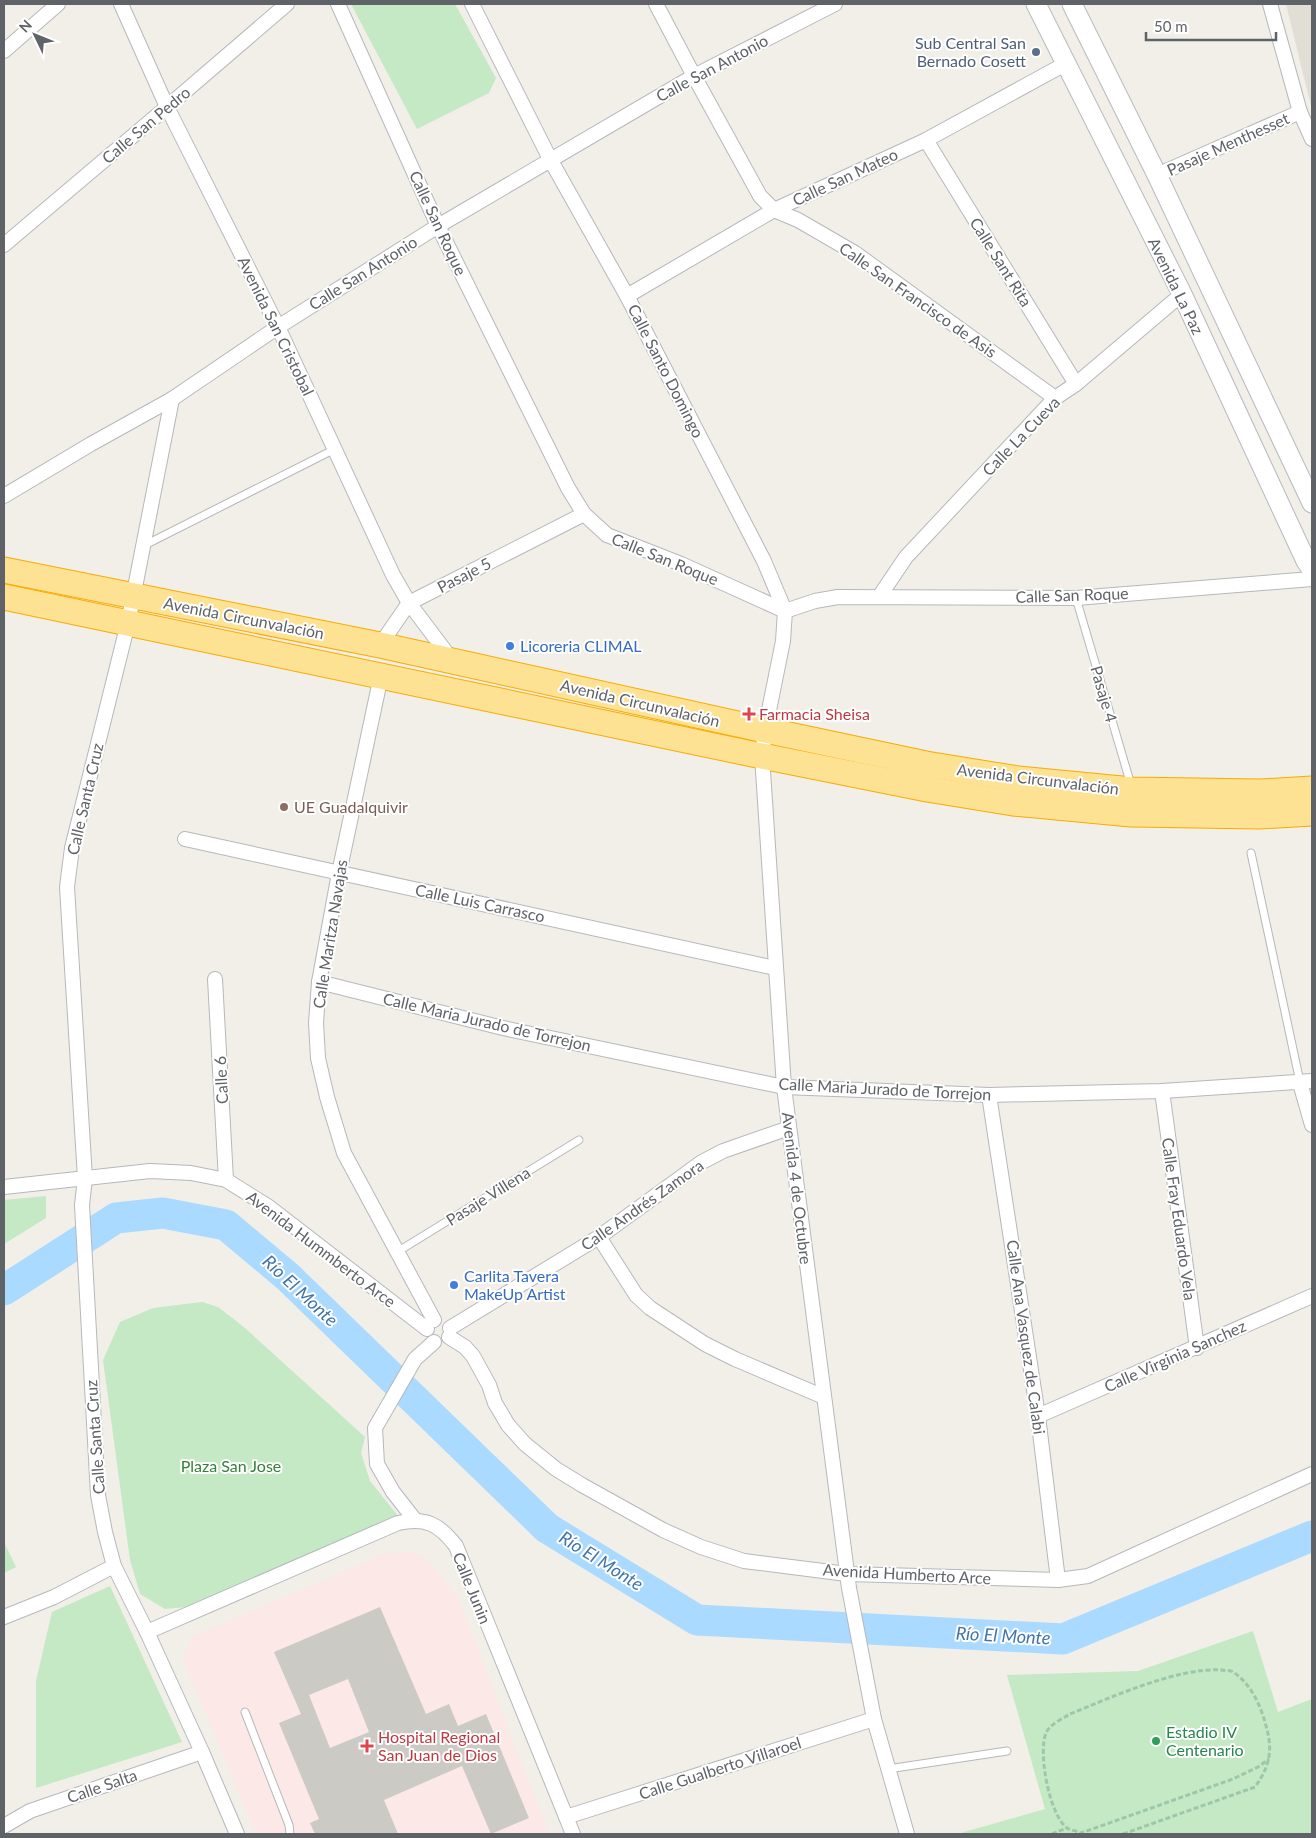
<svg xmlns="http://www.w3.org/2000/svg" width="1316" height="1838" viewBox="0 0 1316 1838" font-family="Lato,sans-serif">
	<rect width="100%" height="100%" fill="#f1efe8"/>
	<polygon fill="#e1ded6" points="1286,4 1312,4 1312,108 1310,102"/>
	<polygon fill="#fce8e6" points="409,1551 425,1558 457,1595 549,1834 256,1834 183,1659 192,1637 382,1555"/>
	<g fill="#c5e8c5">
		<polygon points="351,4 455,4 496,78 489,93 417,129"/>
		<polygon points="46,1196 46,1218 4,1244 4,1200"/>
		<polygon points="202,1302 218,1307 245,1328 365,1437 361,1453 370,1481 399,1517 186,1607 165,1609 140,1594 130,1560 103,1360 120,1322 153,1308"/>
		<polygon points="4,1542 16,1567 4,1573"/>
		<polygon points="110,1586 182,1742 36,1788 36,1681 52,1612"/>
		<polygon points="1253,1631 1278,1712 1312,1699 1312,1834 957,1834 1045,1809 1007,1675 1138,1671"/>
	</g>
	<g fill="none" stroke-linecap="round" stroke-linejoin="round">
		<polyline stroke="#aadaff" stroke-width="31" points="4,1290 116,1218 163,1213 226,1225 288,1277 547,1528 697,1620 1063,1639 1312,1536"/>
	</g>
	<path fill="#cccac5" fill-rule="evenodd" d="M380,1607L426,1714L449,1704L458,1726L486,1714L529,1818L491,1834L462,1766L384,1800L398,1834H315L310,1823L319,1819L279,1723L301,1714L274,1652ZM348,1679L369,1732L330,1748L309,1695Z"/>
	<g fill="none" stroke-linecap="round" stroke-linejoin="round">
		<defs>
			<g id="lane">
				<polyline points="143,546 335,449"/>
				<polyline points="1076,598 1131,785"/>
				<polyline points="1251,853 1300,1082"/>
				<polyline points="397,1252 579,1140"/>
				<polyline points="245,1712 289,1825 290,1834"/>
				<polyline points="888,1769 1007,1751"/>
			</g>
			<g id="street">
				<polyline points="121,4 167,107 278,327 393,575 409,603 452,660"/>
				<polyline points="338,4 438,226 568,488 584,514 607,535 681,564 785,611 815,601 838,597 1076,598 1312,579"/>
				<polyline points="472,4 550,159 627,296 764,561 785,611 783,641 765,730 762,756 784,1087 849,1588 874,1719 907,1834"/>
				<polyline points="656,4 694,76 760,196 774,210 798,220 855,253 1055,398"/>
				<polyline points="1270,4 1300,112 1312,139"/>
				<polyline points="4,51 58,4"/>
				<polyline points="926,140 1076,384"/>
				<polyline points="1157,175 1300,112"/>
				<polyline points="4,245 167,107 287,4"/>
				<polyline points="627,296 774,210 926,140 1065,64"/>
				<polyline points="172,399 128,623 72,848 67,887 85,1178 82,1205 98,1495 105,1532 114,1566 147,1632 202,1752 237,1834"/>
				<polyline points="4,496 91,444 172,399 278,327 438,226 694,76 835,4"/>
				<polyline points="879,597 906,557 1055,398 1076,384 1182,294"/>
				<polyline points="380,645 409,603 584,514"/>
				<polyline points="381,676 339,873 319,982 316,1023 318,1058 327,1097 344,1153 434,1320"/>
				<polyline points="185,839 775,968"/>
				<polyline points="215,979 226,1180"/>
				<polyline points="319,982 503,1028 784,1087 989,1095 1162,1091 1312,1081"/>
				<polyline points="1300,1083 1312,1125"/>
				<polyline points="1162,1091 1197,1348"/>
				<polyline points="989,1095 1038,1416 1058,1580"/>
				<polyline points="4,1187 150,1171 191,1173 226,1180 269,1207 427,1329"/>
				<polyline points="599,1237 636,1295 650,1308 705,1344 735,1359 824,1397"/>
				<polyline points="450,1328 599,1237 702,1162 723,1151 789,1128"/>
				<polyline points="449,1337 465,1347 473,1356 489,1385 495,1403 508,1425 525,1444 556,1469 582,1485 663,1530 701,1547 744,1561 847,1574 1058,1580 1088,1576 1312,1474"/>
				<polyline points="1038,1416 1312,1296"/>
				<polyline points="415,1520 393,1492 377,1464 375,1428 415,1359 434,1342"/>
				<polyline points="4,1617 54,1597 114,1566"/>
				<path d="M147,1632L398,1523C426,1517 439,1524 456,1546L573,1834"/>
				<polyline points="566,1817 874,1719"/>
				<polyline points="4,1826 30,1811 202,1752"/>
			</g>
			<g id="secondary">
				<polyline points="1036,4 1182,294 1306,561 1312,570"/>
				<polyline points="1072,4 1157,175 1312,503"/>
			</g>
			<g id="highway">
				<polyline points="4,570 380,645 765,730 926,764 1018,779 1132,790 1261,792 1312,789"/>
				<polyline points="4,597 762,756 927,789 1013,803 1131,814 1259,816 1312,813"/>
			</g>
		</defs>
		<use href="#lane" stroke="#b5b8bc" stroke-width="9"/>
		<use href="#street" stroke="#b5b8bc" stroke-width="16"/>
		<use href="#secondary" stroke="#b6babf" stroke-width="21"/>
		<use href="#highway" stroke="#f9ab00" stroke-width="27"/>
		<g stroke="#9cc7a9" stroke-width="3" stroke-dasharray="5 2.5" stroke-linecap="butt">
			<polyline points="1052,1834 1067,1828"/>
			<path d="M1123,1834L1255,1787C1272,1763 1273,1747 1264,1719C1259,1702 1249,1682 1233,1672C1231,1670 1226,1671 1222,1670C1178,1667 1112,1697 1070,1714C1062,1719 1050,1724 1046,1733C1038,1753 1049,1814 1067,1828C1070,1830 1077,1831 1081,1833L1233,1779L1258,1767L1269,1759"/>
		</g>
		<use href="#lane" stroke="#fff" stroke-width="7"/>
		<use href="#street" stroke="#fff" stroke-width="14"/>
		<use href="#secondary" stroke="#fff" stroke-width="19"/>
		<use href="#highway" stroke="#fde293" stroke-width="25"/>
	</g>
	<circle fill="#5c6f8a" stroke="#fff" stroke-width="2" cx="1036" cy="52" r="5"/>
	<g fill="#3f7fe0" stroke="#fff" stroke-width="2">
		<circle cx="510" cy="646" r="5"/>
		<circle cx="454" cy="1285" r="5"/>
	</g>
	<g fill="#e0444e" stroke="#fff" stroke-width="2">
		<path d="M746.5 706.5h5v5h5v5h-5v5h-5v-5h-5v-5h5z"/>
		<path d="M364.5 1738.5h5v5h5v5h-5v5h-5v-5h-5v-5h5z"/>
	</g>
	<circle fill="#8d6e63" stroke="#fff" stroke-width="2" cx="284" cy="807" r="5"/>
	<circle fill="#2e9e5b" stroke="#fff" stroke-width="2" cx="1156" cy="1741" r="5"/>
	<g text-anchor="middle" stroke-width="4" stroke-linejoin="round" paint-order="stroke">
		<g font-size="16" fill="#4e5e75" stroke="#fff" text-anchor="end">
			<text x="1026" y="49">Sub Central San<tspan x="1026" dy="18">Bernado Cosett</tspan></text>
		</g>
		<g font-size="16" fill="#5f6368" stroke="#fff">
			<text transform="translate(712 68) rotate(-28)" y="6">Calle San Antonio</text>
			<text transform="translate(146 125) rotate(-40)" y="6">Calle San Pedro</text>
			<text transform="translate(1228 144) rotate(-24)" y="6">Pasaje Menthesset</text>
			<text transform="translate(845 177) rotate(-25)" y="6">Calle San Mateo</text>
			<text transform="translate(438 223) rotate(65)" y="6">Calle San Roque</text>
			<text transform="translate(1001 262) rotate(58)" y="6">Calle Sant Rita</text>
			<text transform="translate(363 273) rotate(-32)" y="6">Calle San Antonio</text>
			<text transform="translate(1176 286) rotate(64)" y="6">Avenida La Paz</text>
			<text transform="translate(918 300) rotate(35)" y="6">Calle San Francisco de Asis</text>
			<text transform="translate(276 326) rotate(64)" y="6">Avenida San Cristobal</text>
			<text transform="translate(666 371) rotate(63)" y="6">Calle Santo Domingo</text>
			<text transform="translate(1021 436) rotate(-46)" y="6">Calle La Cueva</text>
			<text transform="translate(665 559) rotate(22)" y="6">Calle San Roque</text>
			<text transform="translate(464 575) rotate(-27)" y="6">Pasaje 5</text>
			<text transform="translate(1072 595) rotate(-2)" y="6">Calle San Roque</text>
			<text transform="translate(244 618) rotate(11)" y="6">Avenida Circunvalación</text>
			<text transform="translate(1104 694) rotate(74)" y="6">Pasaje 4</text>
			<text transform="translate(640 703) rotate(13)" y="6">Avenida Circunvalación</text>
			<text transform="translate(1038 779) rotate(7)" y="6">Avenida Circunvalación</text>
			<text transform="translate(85 799) rotate(-77)" y="6">Calle Santa Cruz</text>
			<text transform="translate(480 903) rotate(12)" y="6">Calle Luis Carrasco</text>
			<text transform="translate(330 934) rotate(-81)" y="6">Calle Maritza Navajas</text>
			<text transform="translate(487 1022) rotate(13)" y="6">Calle Maria Jurado de Torrejon</text>
			<text transform="translate(221 1080) rotate(-93)" y="6">Calle 6</text>
			<text transform="translate(885 1089) rotate(3)" y="6">Calle Maria Jurado de Torrejon</text>
			<text transform="translate(797 1188) rotate(83)" y="6">Avenida 4 de Octubre</text>
			<text transform="translate(488 1196) rotate(-32)" y="6">Pasaje Villena</text>
			<text transform="translate(642 1205) rotate(-35)" y="6">Calle Andrés Zamora</text>
			<text transform="translate(1179 1219) rotate(82)" y="6">Calle Fray Eduardo Vela</text>
			<text transform="translate(321 1249) rotate(37)" y="6">Avenida Hummberto Arce</text>
			<text transform="translate(1026 1337) rotate(82)" y="6">Calle Ana Vasquez de Calabi</text>
			<text transform="translate(1175 1356) rotate(-24)" y="6">Calle Virginia Sanchez</text>
			<text transform="translate(95 1437) rotate(-94)" y="6">Calle Santa Cruz</text>
			<text transform="translate(907 1574) rotate(3)" y="6">Avenida Humberto Arce</text>
			<text transform="translate(472 1588) rotate(68)" y="6">Calle Junin</text>
			<text transform="translate(720 1768) rotate(-18)" y="6">Calle Gualberto Villaroel</text>
			<text transform="translate(102 1786) rotate(-19)" y="6">Calle Salta</text>
		</g>
		<g font-size="16" fill="#366cbe" stroke="#fff" text-anchor="start">
			<text x="520" y="652">Licoreria CLIMAL</text>
			<text x="464" y="1282">Carlita Tavera<tspan x="464" dy="18">MakeUp Artist</tspan></text>
		</g>
		<g font-size="16" fill="#be3a42" stroke="#fff" text-anchor="start">
			<text x="759" y="720">Farmacia Sheisa</text>
			<text x="378" y="1743">Hospital Regional<tspan x="378" dy="18">San Juan de Dios</tspan></text>
		</g>
		<g font-size="16" fill="#785e54" stroke="#fff" text-anchor="start">
			<text x="294" y="813">UE Guadalquivir</text>
		</g>
		<g font-size="16" fill="#348238" stroke="#fff">
			<text x="231" y="1472">Plaza San Jose</text>
		</g>
		<g font-size="16" fill="#27864d" stroke="#fff" text-anchor="start">
			<text x="1166" y="1738">Estadio IV<tspan x="1166" dy="18">Centenario</tspan></text>
		</g>
		<g font-size="18" font-style="italic" fill="#4174aa" stroke="#fff">
			<text transform="translate(300 1291) rotate(43)" y="6">Río El Monte</text>
			<text transform="translate(601 1561) rotate(32)" y="6">Río El Monte</text>
			<text transform="translate(1003 1636) rotate(3)" y="6">Río El Monte</text>
		</g>
	</g>
	<rect width="1316" height="1838" fill="none" stroke="#5f6368" stroke-width="10"/>
	<g transform="translate(35 35) rotate(313)" stroke="#ffffff" stroke-width="4" paint-order="stroke">
	<path d="M0-4L9 19L0 12L-9 19Z" fill="#5f6368"/>
	<text y="-8" font-size="14" font-weight="bold" text-anchor="middle" fill="#5f6368">N</text>
	</g>
	<path d="M1146 32v8h130v-8" fill="none" stroke="#5f6368" stroke-width="2.5"/>
	<text x="1154" y="32" font-size="15" fill="#5f6368" stroke="#ffffff" stroke-width="4" paint-order="stroke">50 m</text>
</svg>
